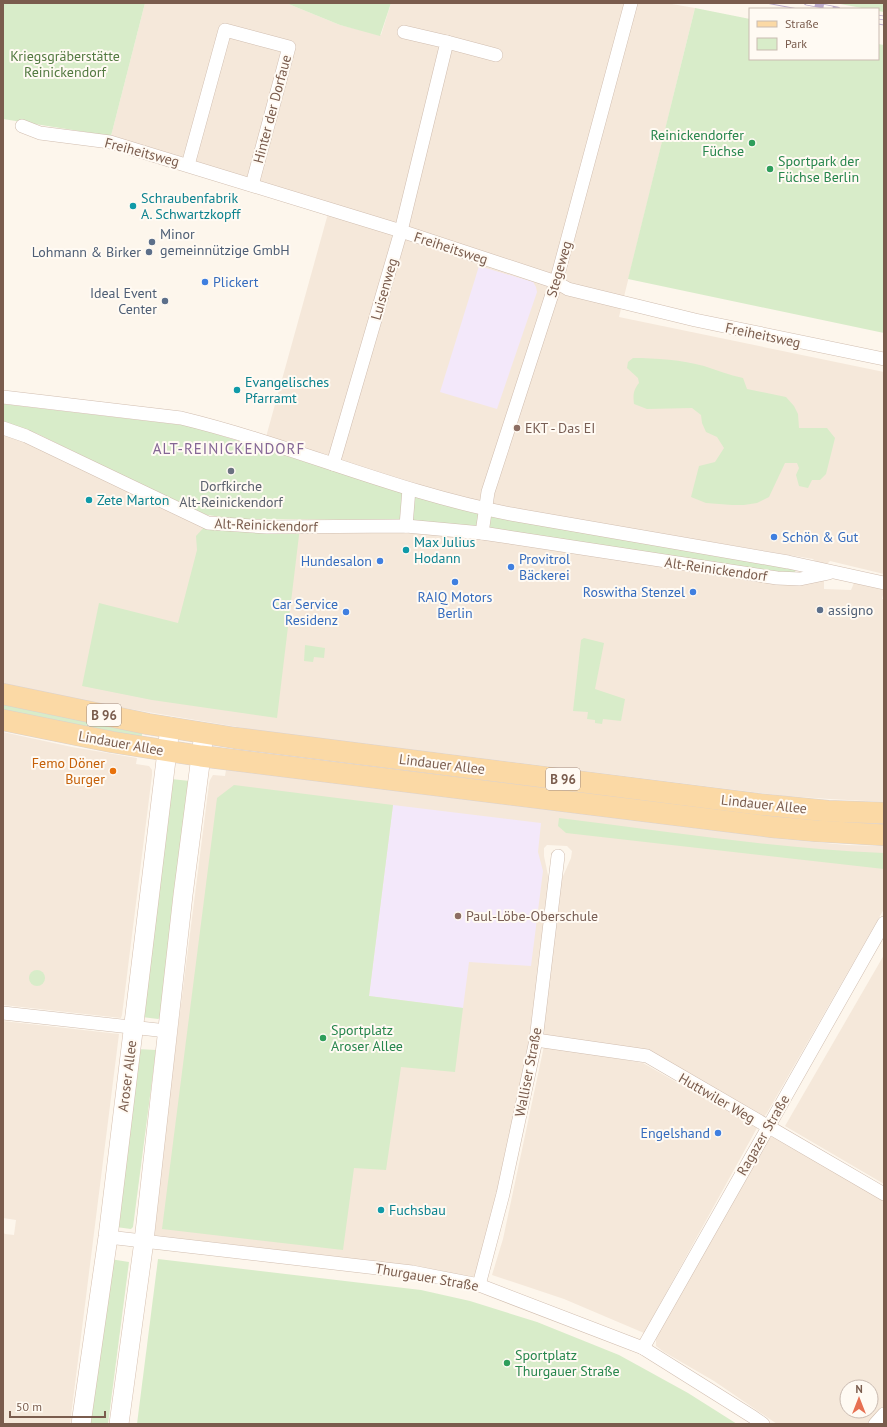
<svg xmlns="http://www.w3.org/2000/svg" width="887" height="1427" viewBox="0 0 887 1427" font-family="'PT Sans',sans-serif">
	<rect width="100%" height="100%" fill="#fdf6ec"/>
	<g fill="#f5e8da" fill-rule="evenodd">
		<polygon points="145,3 286,3 340,25 381,35 391,3 666,3 695,8 619,317 884,372 884,574 830,561 826,565 816,562 813,559 509,508 455,497 266,437 329,210 111,136"/>
		<polygon points="3,434 23,441 191,521 453,536 824,580 824,589 851,590 854,583 883,589 884,591 882,599 884,599 884,802 830,799 785,796 249,729 112,706 3,683"/>
		<polygon points="3,732 72,747 137,758 136,764 149,766 152,770 152,775 122,1015 121,1018 3,1005"/>
		<polygon points="226,770 782,839 847,845 884,846 884,909 767,1113 763,1118 650,1055 542,1036 560,883 571,858 572,851 567,846 547,845 544,848 544,856 549,880 531,1037 506,1168 475,1277 470,1278 439,1270 397,1264 153,1235 152,1233 209,784 210,780 213,775 225,776"/>
		<polygon points="884,955 884,1184 785,1126"/>
		<polygon points="3,1021 119,1034 70,1424 3,1424 3,1232 5,1234 14,1235 16,1220 3,1218"/>
		<polygon points="544,1046 643,1063 757,1128 644,1333 564,1299 492,1275 503,1239"/>
		<path d="M773,1136L884,1199V1408L869,1424H777L714,1381L664,1352L656,1346V1337L769,1139ZM847,1387H871V1411H847Z"/>
	</g>
	<g fill="#f3e8fa">
		<polygon points="479,266 533,282 536,287 537,292 497,409 440,392"/>
		<polygon points="393,805 541,823 538,852 543,871 531,966 469,962 463,1008 369,996"/>
	</g>
	<g fill="#d8ecc9">
		<polygon points="3,3 145,3 111,136 3,119"/>
		<polygon points="286,3 391,3 380,36 340,25"/>
		<polygon points="835,3 884,3 884,12 878,11 878,9 867,9"/>
		<polygon points="695,8 750,19 750,59 878,59 878,44 884,45 884,333 628,279"/>
		<path d="M633,358C656,358 682,360 704,366C717,370 729,375 743,378L747,389L786,397L794,406L798,414L799,428H827L835,438L826,474L820,480H812L808,488L799,486L796,475L799,468L797,463H785L769,497L757,503L744,505H732L706,503L691,497L699,466L715,462L724,448L717,437L706,432L702,423L701,415L692,408L647,409L634,404C633,396 633,390 639,383L638,378L627,368L628,362Z"/>
		<polygon points="3,404 191,426 395,490 796,570 794,573 787,573 390,520 237,519 207,515 187,507 38,434 3,421"/>
		<polygon points="208,523 300,527 277,718 152,700 82,686 99,603 178,623 197,550 196,536"/>
		<polygon points="584,638 604,643 595,689 625,699 621,721 603,719 602,724 595,723 595,720 587,719 588,712 573,711 581,640"/>
		<polygon points="305,645 325,648 324,658 314,657 313,662 304,661"/>
		<polygon points="3,700 143,729 141,741 3,714"/>
		<polygon points="171,779 190,781 160,1018 158,1019 142,1017"/>
		<polygon points="234,785 393,805 369,996 463,1008 455,1072 401,1067 386,1170 354,1168 343,1250 162,1229 217,798"/>
		<path d="M559,818C667,831 775,849 884,853V869L566,833L558,826Z"/>
		<circle cx="37" cy="978" r="8"/>
		<polygon points="137,1049 156,1050 133,1227 131,1229 116,1227"/>
		<polygon points="110,1259 129,1262 108,1424 89,1424"/>
		<polygon points="158,1259 421,1290 470,1301 537,1322 619,1355 688,1393 737,1424 137,1424"/>
	</g>
	<g fill="none" stroke-linecap="round" stroke-linejoin="round">
		<defs>
			<g id="minor">
				<polyline points="447,42 496,55"/>
				<polyline points="22,126 40,133 110,142 401,231 556,282 568,289 695,320 884,359"/>
				<polyline points="188,165 225,30 289,47 252,185"/>
				<path d="M3,397L181,418C293,445 398,493 511,514L788,562L884,583"/>
				<polyline points="3,428 26,436 208,523 267,527 406,526 482,533 777,578 800,579 829,573"/>
				<polyline points="333,464 401,231 447,42 404,32"/>
				<polyline points="406,526 409,489"/>
				<polyline points="482,533 488,492 556,282 631,3"/>
				<polyline points="3,1013 167,1031"/>
				<polyline points="536,1040 647,1056 884,1194"/>
				<polyline points="108,1237 412,1272 479,1285 643,1348 753,1417 763,1424"/>
				<polyline points="479,1285 503,1194 536,1040 558,856"/>
				<polyline points="643,1348 884,923"/>
				<polyline points="875,1424 884,1414"/>
			</g>
			<g id="secondary">
				<polyline points="81,1424 108,1237 170,727"/>
				<polyline points="119,1424 144,1241 183,895 204,733"/>
			</g>
			<g id="primary">
				<polyline points="3,694 148,724 235,738 757,804 828,811 884,813"/>
				<polyline points="3,720 112,742 201,756 772,827 816,831 884,835"/>
			</g>
		</defs>
		<use href="#minor" stroke="#d1beb0" stroke-width="14"/>
		<use href="#secondary" stroke="#d6c0b0" stroke-width="20"/>
		<use href="#primary" stroke="#dad1cd" stroke-width="22"/>
		<use href="#minor" stroke="#fff" stroke-width="13"/>
		<use href="#secondary" stroke="#fff" stroke-width="19"/>
		<use href="#primary" stroke="#fbd9a5" stroke-width="21"/>
		<g stroke="#b9a8c9" stroke-width="1">
			<polyline points="766,3 798,9"/>
			<polyline points="878,24 884,25"/>
		</g>
		<defs>
			<g id="rail">
				<polyline points="806,3 838,9"/>
				<polyline points="878,17 884,18"/>
			</g>
		</defs>
		<use href="#rail" stroke="#b9a8c9" stroke-width="4.5"/>
		<use href="#rail" stroke="#fffaf3" stroke-width="3" stroke-dasharray="9" stroke-linecap="butt"/>
	</g>
	<g fill="#2e9e5b" stroke="#fffaf3" stroke-width="1.5">
		<circle cx="752" cy="143" r="4"/>
		<circle cx="770" cy="169" r="4"/>
		<circle cx="323" cy="1038" r="4"/>
		<circle cx="507" cy="1363" r="4"/>
	</g>
	<g fill="#0f9aa8" stroke="#fffaf3" stroke-width="1.5">
		<circle cx="133" cy="206" r="4"/>
		<circle cx="237" cy="390" r="4"/>
		<circle cx="89" cy="500" r="4"/>
		<circle cx="406" cy="550" r="4"/>
		<circle cx="381" cy="1210" r="4"/>
	</g>
	<g fill="#5c6f8a" stroke="#fffaf3" stroke-width="1.5">
		<circle cx="152" cy="242" r="4"/>
		<circle cx="149" cy="252" r="4"/>
		<circle cx="165" cy="301" r="4"/>
		<circle cx="820" cy="610" r="4"/>
	</g>
	<g fill="#3f7fe0" stroke="#fffaf3" stroke-width="1.5">
		<circle cx="205" cy="282" r="4"/>
		<circle cx="774" cy="537" r="4"/>
		<circle cx="380" cy="561" r="4"/>
		<circle cx="511" cy="567" r="4"/>
		<circle cx="455" cy="582" r="4"/>
		<circle cx="693" cy="592" r="4"/>
		<circle cx="346" cy="612" r="4"/>
		<circle cx="718" cy="1133" r="4"/>
	</g>
	<g fill="#8d6e63" stroke="#fffaf3" stroke-width="1.5">
		<circle cx="517" cy="428" r="4"/>
		<circle cx="458" cy="916" r="4"/>
	</g>
	<circle fill="#6b7280" stroke="#fffaf3" stroke-width="1.5" cx="231" cy="471" r="4"/>
	<circle fill="#e8710a" stroke="#fffaf3" stroke-width="1.5" cx="113" cy="771" r="4"/>
	<g text-anchor="middle" stroke-width="4" stroke-linejoin="round" paint-order="stroke">
		<g fill="#fffaf3" stroke="#a28b7f" stroke-width="1">
			<rect x="87" y="704" width="34" height="22" rx="3"/>
			<rect x="546" y="768" width="34" height="22" rx="3"/>
		</g>
		<g font-size="13" font-weight="bold" fill="#7a5c4d">
			<text x="104" y="720">B 96</text>
			<text x="563" y="784">B 96</text>
		</g>
		<g font-size="14" fill="#537a41" stroke="#fffaf3">
			<text x="65" y="61">Kriegsgräberstätte<tspan x="65" dy="16">Reinickendorf</tspan></text>
		</g>
		<g font-size="14" fill="#7a5c4d" stroke="#fffaf3">
			<text transform="translate(272 109) rotate(-75)" y="5">Hinter der Dorfaue</text>
			<text transform="translate(142 152) rotate(15)" y="5">Freiheitsweg</text>
			<text transform="translate(451 248) rotate(18)" y="5">Freiheitsweg</text>
			<text transform="translate(559 269) rotate(-74)" y="5">Stegeweg</text>
			<text transform="translate(384 289) rotate(-74)" y="5">Luisenweg</text>
			<text transform="translate(763 335) rotate(12)" y="5">Freiheitsweg</text>
			<text transform="translate(266 525) rotate(2)" y="5">Alt-Reinickendorf</text>
			<text transform="translate(716 569) rotate(8)" y="5">Alt-Reinickendorf</text>
			<text transform="translate(121 743) rotate(10)" y="5">Lindauer Allee</text>
			<text transform="translate(442 764) rotate(7)" y="5">Lindauer Allee</text>
			<text transform="translate(764 804) rotate(6)" y="5">Lindauer Allee</text>
			<text transform="translate(528 1072) rotate(-79)" y="5">Walliser Straße</text>
			<text transform="translate(127 1076) rotate(-83)" y="5">Aroser Allee</text>
			<text transform="translate(717 1098) rotate(30)" y="5">Huttwiler Weg</text>
			<text transform="translate(763 1135) rotate(-60)" y="5">Ragazer Straße</text>
			<text transform="translate(427 1277) rotate(10)" y="5">Thurgauer Straße</text>
		</g>
		<g font-size="14" fill="#27864d" stroke="#fffaf3" text-anchor="start">
			<text x="744" y="140" text-anchor="end">Reinickendorfer<tspan x="744" dy="16">Füchse</tspan></text>
			<text x="778" y="166">Sportpark der<tspan x="778" dy="16">Füchse Berlin</tspan></text>
			<text x="331" y="1035">Sportplatz<tspan x="331" dy="16">Aroser Allee</tspan></text>
			<text x="515" y="1360">Sportplatz<tspan x="515" dy="16">Thurgauer Straße</tspan></text>
		</g>
		<g font-size="14" fill="#0d838f" stroke="#fffaf3" text-anchor="start">
			<text x="141" y="203">Schraubenfabrik<tspan x="141" dy="16">A. Schwartzkopff</tspan></text>
			<text x="245" y="387">Evangelisches<tspan x="245" dy="16">Pfarramt</tspan></text>
			<text x="97" y="505">Zete Marton</text>
			<text x="414" y="547">Max Julius<tspan x="414" dy="16">Hodann</tspan></text>
			<text x="389" y="1215">Fuchsbau</text>
		</g>
		<g font-size="14" fill="#4e5e75" stroke="#fffaf3" text-anchor="start">
			<text x="160" y="239">Minor<tspan x="160" dy="16">gemeinnützige GmbH</tspan></text>
			<text x="141" y="257" text-anchor="end">Lohmann &amp; Birker</text>
			<text x="157" y="298" text-anchor="end">Ideal Event<tspan x="157" dy="16">Center</tspan></text>
			<text x="828" y="615">assigno</text>
		</g>
		<g font-size="14" fill="#366cbe" stroke="#fffaf3" text-anchor="end">
			<text x="213" y="287" text-anchor="start">Plickert</text>
			<text x="782" y="542" text-anchor="start">Schön &amp; Gut</text>
			<text x="519" y="564" text-anchor="start">Provitrol<tspan x="519" dy="16">Bäckerei</tspan></text>
			<text x="372" y="566">Hundesalon</text>
			<text x="685" y="597">Roswitha Stenzel</text>
			<text x="455" y="602" text-anchor="middle">RAIQ Motors<tspan x="455" dy="16">Berlin</tspan></text>
			<text x="338" y="609">Car Service<tspan x="338" dy="16">Residenz</tspan></text>
			<text x="710" y="1138">Engelshand</text>
		</g>
		<g font-size="14" fill="#785e54" stroke="#fffaf3" text-anchor="start">
			<text x="525" y="433">EKT - Das EI</text>
			<text x="466" y="921">Paul-Löbe-Oberschule</text>
		</g>
		<g font-size="14" fill="#5b616d" stroke="#fffaf3">
			<text x="231" y="491">Dorfkirche<tspan x="231" dy="16">Alt-Reinickendorf</tspan></text>
		</g>
		<g font-size="14" fill="#c56008" stroke="#fffaf3" text-anchor="end">
			<text x="105" y="768">Femo Döner<tspan x="105" dy="16">Burger</tspan></text>
		</g>
		<g font-size="15" letter-spacing="1" fill="#846695" stroke="#fffaf3">
			<text x="229" y="454">ALT-REINICKENDORF</text>
		</g>
	</g>
	<rect width="887" height="1427" fill="none" stroke="#7a5c4d" stroke-width="8"/>
	<rect x="749" y="8" width="130" height="52" fill="#fffaf3" stroke="#cabbb1"/>
	<rect x="757" y="21" width="20" height="6" fill="#fbd9a5" stroke="#cabbb1"/>
	<text x="785" y="28" font-size="12" fill="#7a5c4d">Straße</text>
	<rect x="757" y="38" width="20" height="12" fill="#d8ecc9" stroke="#cabbb1"/>
	<text x="785" y="48" font-size="12" fill="#7a5c4d">Park</text>
	<g transform="translate(859 1399)"><circle r="19" fill="#fffaf3" stroke="#cabbb1"/>
	<path d="M0-3L7 15L0 10L-7 15Z" fill="#e76f51"/>
	<text y="-6" font-size="11" font-weight="bold" text-anchor="middle" fill="#7a5c4d">N</text>
	</g>
	<path d="M10 1411v6h95v-6" fill="none" stroke="#7a5c4d" stroke-width="2"/>
	<text x="16" y="1411" font-size="12" fill="#7a5c4d" stroke="#fffaf3" stroke-width="3" paint-order="stroke">50 m</text>
</svg>
